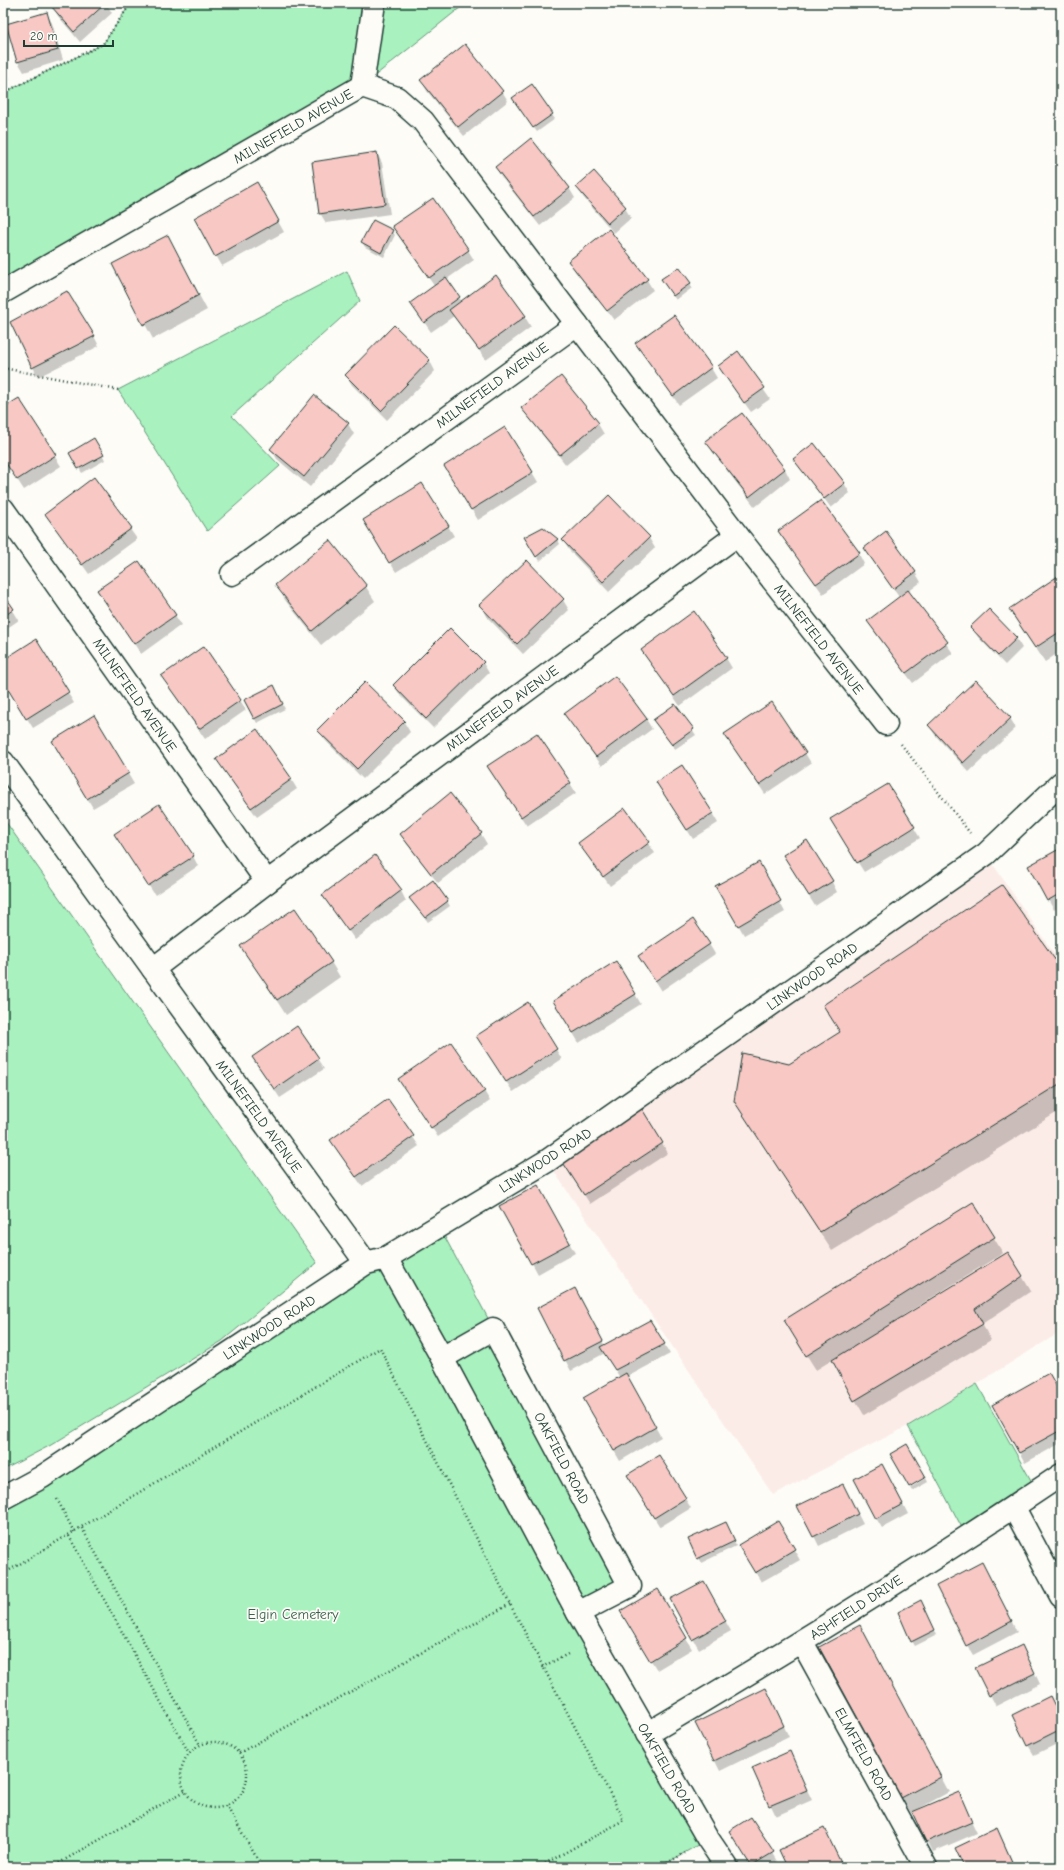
<svg xmlns="http://www.w3.org/2000/svg" width="1064" height="1870" viewBox="0 0 1064 1870" font-family="'Comic Neue',sans-serif">
	<rect width="100%" height="100%" fill="#fdfcf7"/>
	<filter id="ink" filterUnits="userSpaceOnUse"><feTurbulence type="fractalNoise" baseFrequency=".025" numOctaves="2"/><feDisplacementMap in="SourceGraphic" scale="8" xChannelSelector="R" yChannelSelector="G"/><feConvolveMatrix kernelMatrix="1 2 1 2 8 2 1 2 1" color-interpolation-filters="sRGB"/></filter>
	<g filter="url(#ink)">
		<polygon fill="#fcece8" points="986,854 1061,964 1061,1325 1059,1333 908,1426 773,1495 547,1161"/>
		<g fill="#a9f1be" stroke="#649779">
			<polygon points="131,3 466,3 362,86 3,292 3,93 103,44"/>
			<polygon points="347,271 360,301 232,416 280,466 207,531 118,390"/>
			<polygon points="3,818 317,1263 222,1341 51,1445 3,1470"/>
			<polygon points="439,1226 630,1586 579,1613 708,1839 660,1867 3,1867 3,1498"/>
			<polygon points="977,1384 1037,1491 967,1537 908,1426"/>
		</g>
		<g fill="#0003">
			<polygon points="56,3 106,3 112,13 80,42 58,16 52,6"/>
			<polygon points="46,13 52,23 63,60 24,72 18,62 8,25"/>
			<polygon points="3,56 10,80 3,82"/>
			<polygon points="422,81 502,91 508,101 464,136 427,91"/>
			<polygon points="531,86 555,119 537,132 516,103"/>
			<polygon points="377,153 382,163 390,214 326,223 320,213"/>
			<polygon points="496,168 569,188 575,198 540,226 502,178"/>
			<polygon points="593,172 625,208 631,218 614,233 583,197 577,187"/>
			<polygon points="257,184 284,232 222,266 195,218"/>
			<polygon points="609,230 647,280 653,290 614,320 575,271 569,261"/>
			<polygon points="392,231 395,235 384,257 365,247 362,242"/>
			<polygon points="399,236 468,250 474,260 447,279 462,302 525,317 531,327 486,360 454,316 431,332 411,303 435,287"/>
			<polygon points="176,252 207,310 153,339 113,265"/>
			<polygon points="665,284 690,284 692,288 676,300"/>
			<polygon points="394,326 430,361 435,371 387,420 352,385 346,375"/>
			<polygon points="94,336 99,346 38,377 33,367"/>
			<polygon points="636,344 711,368 717,378 679,405"/>
			<polygon points="738,352 770,399 751,412 725,376"/>
			<polygon points="561,378 598,424 604,434 566,465 529,418 523,408"/>
			<polygon points="18,399 61,466 24,490 3,458 3,409"/>
			<polygon points="348,424 354,434 310,487 277,459 271,449"/>
			<polygon points="94,439 105,460 82,473 70,453"/>
			<polygon points="707,441 785,469 790,479 755,507 712,451"/>
			<polygon points="795,459 844,483 850,493 831,508"/>
			<polygon points="532,472 538,482 478,520 451,476"/>
			<polygon points="94,479 137,539 89,574 46,514"/>
			<polygon points="448,526 454,536 396,572 370,530"/>
			<polygon points="543,528 558,540 560,544 540,561 525,537"/>
			<polygon points="779,532 859,554 864,564 823,594"/>
			<polygon points="649,538 655,548 609,592 569,550 563,540"/>
			<polygon points="865,549 915,572 921,582 908,592 953,653 913,683 874,631 899,597"/>
			<polygon points="1061,575 1061,651 1045,662 1010,609"/>
			<polygon points="277,585 366,587 375,601 321,645 285,600"/>
			<polygon points="98,591 175,615 181,625 141,654"/>
			<polygon points="3,595 19,620 3,631"/>
			<polygon points="563,600 569,610 523,654 486,616 481,606"/>
			<polygon points="972,627 1016,638 1022,648 1005,665 978,637"/>
			<polygon points="36,641 74,703 33,728 3,680 3,661"/>
			<polygon points="642,650 726,658 732,668 680,706"/>
			<polygon points="483,663 489,673 433,728 400,695 394,685"/>
			<polygon points="168,686 240,700 246,710 205,739"/>
			<polygon points="273,686 285,709 257,723 245,701"/>
			<polygon points="675,705 696,735 675,749 657,725"/>
			<polygon points="565,715 646,719 652,729 602,766"/>
			<polygon points="94,717 134,784 93,808 54,742"/>
			<polygon points="1010,718 1016,728 969,772 935,735 929,725"/>
			<polygon points="404,722 410,732 363,779 325,740 319,730"/>
			<polygon points="731,744 805,753 811,763 765,794"/>
			<polygon points="223,769 291,779 297,789 257,817"/>
			<polygon points="494,777 570,783 576,793 527,826"/>
			<polygon points="663,792 712,813 718,823 693,839"/>
			<polygon points="625,809 655,853 610,886 579,843"/>
			<polygon points="914,828 920,838 864,872 837,830"/>
			<polygon points="401,834 481,834 487,844 438,883 407,844"/>
			<polygon points="121,844 193,856 198,866 155,895"/>
			<polygon points="1061,849 1061,906 1054,910 1029,867"/>
			<polygon points="758,863 785,912 744,935 717,887"/>
			<polygon points="790,866 832,882 837,892 815,906"/>
			<polygon points="401,891 406,901 355,940 323,895"/>
			<polygon points="447,901 450,906 428,922 413,902"/>
			<polygon points="709,944 715,954 661,991 639,957"/>
			<polygon points="241,946 331,962 340,977 286,1015"/>
			<polygon points="1061,970 1061,1110 832,1251 735,1101 789,1065"/>
			<polygon points="635,994 641,1004 579,1043 560,1011"/>
			<polygon points="527,1004 562,1059 513,1092 483,1046"/>
			<polygon points="297,1028 324,1069 280,1098 259,1067"/>
			<polygon points="399,1079 484,1091 490,1101 438,1137"/>
			<polygon points="388,1100 419,1146 362,1186 337,1150"/>
			<polygon points="662,1143 668,1153 590,1204 569,1171"/>
			<polygon points="537,1186 575,1253 538,1274 501,1206"/>
			<polygon points="973,1203 1003,1253 902,1316 903,1318 1022,1276 1031,1291 982,1324 991,1340 864,1415 832,1360 816,1370 794,1335"/>
			<polygon points="581,1299 604,1345 664,1344 670,1354 627,1377 661,1437 620,1461 584,1399 620,1378 605,1353 571,1371 538,1309"/>
			<polygon points="1061,1396 1061,1443 1025,1463 994,1405"/>
			<polygon points="659,1457 691,1508 660,1527 634,1486"/>
			<polygon points="888,1475 908,1514 882,1528 876,1518"/>
			<polygon points="926,1478 928,1482 912,1491 910,1488"/>
			<polygon points="848,1495 863,1524 819,1546 814,1536"/>
			<polygon points="778,1523 800,1560 761,1582 740,1545"/>
			<polygon points="728,1528 736,1546 701,1563 698,1558"/>
			<polygon points="982,1563 1017,1632 973,1655 967,1645"/>
			<polygon points="703,1582 731,1631 699,1649 671,1600"/>
			<polygon points="658,1590 692,1649 657,1670 627,1622"/>
			<polygon points="923,1606 937,1635 915,1646 912,1641"/>
			<polygon points="868,1641 949,1792 918,1809 918,1810 958,1793 977,1833 933,1852 913,1811 911,1813 902,1798 821,1647"/>
			<polygon points="1027,1656 1040,1684 996,1706 976,1669"/>
			<polygon points="771,1699 789,1737 720,1771 715,1761"/>
			<polygon points="1061,1718 1061,1742 1034,1755 1028,1745"/>
			<polygon points="789,1752 812,1800 776,1816 753,1768"/>
			<polygon points="751,1818 778,1863 772,1867 752,1867 736,1841"/>
			<polygon points="1002,1839 1015,1867 965,1867"/>
		</g>
		<g fill="#f8c8c5" stroke="#1f3d34">
			<polygon points="54,3 106,3 74,32 51,6"/>
			<polygon points="47,12 58,50 17,62 6,24"/>
			<polygon points="465,44 503,91 458,127 420,80"/>
			<polygon points="532,84 553,114 533,128 512,98"/>
			<polygon points="531,138 570,188 534,217 495,167"/>
			<polygon points="377,152 385,204 319,214 312,162"/>
			<polygon points="594,171 626,207 608,223 576,187"/>
			<polygon points="257,182 279,221 215,257 194,218"/>
			<polygon points="433,198 469,250 429,278 392,226"/>
			<polygon points="373,220 393,230 381,253 361,242"/>
			<polygon points="609,229 648,279 607,311 568,261"/>
			<polygon points="168,235 199,295 143,325 112,264"/>
			<polygon points="679,267 691,283 673,296 661,279"/>
			<polygon points="496,275 526,316 479,350 449,310"/>
			<polygon points="446,277 460,297 424,323 410,303"/>
			<polygon points="67,291 95,336 32,368 10,322"/>
			<polygon points="674,315 712,367 673,396 635,343"/>
			<polygon points="394,325 430,360 381,411 345,375"/>
			<polygon points="738,351 765,388 744,403 718,366"/>
			<polygon points="561,376 599,423 560,455 521,408"/>
			<polygon points="314,395 349,423 304,477 270,449"/>
			<polygon points="19,398 56,455 17,480 3,459 3,408"/>
			<polygon points="742,413 785,469 749,497 705,441"/>
			<polygon points="505,427 533,472 471,510 444,466"/>
			<polygon points="94,438 104,455 78,469 69,453"/>
			<polygon points="814,443 845,483 824,499 793,459"/>
			<polygon points="94,477 132,528 82,565 45,514"/>
			<polygon points="422,483 449,526 389,563 363,520"/>
			<polygon points="609,495 650,537 603,582 562,540"/>
			<polygon points="821,500 860,553 816,584 778,531"/>
			<polygon points="543,527 558,539 536,557 524,537"/>
			<polygon points="886,531 916,572 893,589 864,548"/>
			<polygon points="330,540 367,586 312,631 275,585"/>
			<polygon points="527,560 564,599 517,644 479,605"/>
			<polygon points="139,561 176,615 134,644 97,590"/>
			<polygon points="1061,574 1061,631 1035,648 1009,609"/>
			<polygon points="908,590 948,642 906,673 867,621"/>
			<polygon points="3,593 14,609 3,617"/>
			<polygon points="989,609 1017,638 998,656 970,627"/>
			<polygon points="694,611 727,658 674,696 641,650"/>
			<polygon points="450,628 484,662 426,719 393,685"/>
			<polygon points="36,639 69,692 26,719 3,681 3,660"/>
			<polygon points="204,646 241,700 199,729 161,676"/>
			<polygon points="615,676 647,719 596,757 564,714"/>
			<polygon points="976,680 1011,718 963,763 928,725"/>
			<polygon points="365,682 405,721 357,769 317,730"/>
			<polygon points="274,685 283,704 254,719 244,700"/>
			<polygon points="772,702 806,753 759,785 724,734"/>
			<polygon points="675,704 694,729 672,745 653,720"/>
			<polygon points="94,715 129,773 87,799 52,741"/>
			<polygon points="257,729 292,779 251,808 216,759"/>
			<polygon points="537,733 571,783 521,817 487,766"/>
			<polygon points="682,765 713,813 687,830 656,782"/>
			<polygon points="888,784 915,827 857,863 830,819"/>
			<polygon points="450,793 482,833 431,874 400,834"/>
			<polygon points="159,804 194,856 148,886 114,834"/>
			<polygon points="625,808 650,842 603,877 578,843"/>
			<polygon points="807,840 833,881 809,896 783,855"/>
			<polygon points="1061,848 1061,893 1047,901 1028,866"/>
			<polygon points="375,855 402,890 348,931 322,895"/>
			<polygon points="759,862 781,901 738,926 715,886"/>
			<polygon points="433,880 448,901 425,918 409,898"/>
			<polygon points="1002,885 1061,968 1061,1083 820,1232 734,1101 742,1053 789,1064 840,1032 823,1005"/>
			<polygon points="295,908 332,962 277,1000 240,946"/>
			<polygon points="693,919 710,944 655,981 638,956"/>
			<polygon points="1061,944 1061,958 1054,948"/>
			<polygon points="616,961 636,994 573,1033 553,1001"/>
			<polygon points="528,1002 557,1049 506,1082 476,1036"/>
			<polygon points="297,1026 319,1058 274,1089 252,1057"/>
			<polygon points="451,1042 485,1091 431,1128 398,1079"/>
			<polygon points="388,1099 414,1136 356,1177 330,1140"/>
			<polygon points="642,1109 663,1143 584,1195 562,1161"/>
			<polygon points="538,1185 570,1243 531,1264 499,1206"/>
			<polygon points="973,1202 995,1237 806,1356 784,1320"/>
			<polygon points="1008,1252 1023,1276 975,1309 983,1324 854,1401 832,1360"/>
			<polygon points="575,1288 603,1341 564,1361 537,1308"/>
			<polygon points="650,1320 665,1344 615,1370 600,1347"/>
			<polygon points="626,1373 656,1427 614,1451 583,1398"/>
			<polygon points="1049,1373 1061,1394 1061,1430 1019,1453 992,1405"/>
			<polygon points="907,1444 926,1477 909,1487 890,1454"/>
			<polygon points="659,1455 686,1498 654,1518 627,1475"/>
			<polygon points="882,1464 903,1504 875,1519 854,1479"/>
			<polygon points="843,1484 858,1514 813,1537 797,1506"/>
			<polygon points="778,1521 795,1549 755,1573 738,1545"/>
			<polygon points="726,1522 735,1541 697,1559 688,1539"/>
			<polygon points="982,1562 1012,1621 966,1646 936,1586"/>
			<polygon points="704,1581 726,1621 692,1640 670,1599"/>
			<polygon points="658,1589 687,1638 650,1661 620,1611"/>
			<polygon points="921,1600 935,1630 911,1642 898,1612"/>
			<polygon points="860,1625 941,1777 901,1798 819,1647"/>
			<polygon points="1022,1645 1035,1673 989,1696 975,1668"/>
			<polygon points="766,1688 784,1726 714,1761 695,1723"/>
			<polygon points="1050,1696 1061,1718 1061,1729 1027,1746 1012,1715"/>
			<polygon points="790,1751 807,1790 769,1806 752,1768"/>
			<polygon points="959,1792 972,1822 926,1842 912,1812"/>
			<polygon points="751,1817 774,1852 751,1866 729,1831"/>
			<polygon points="824,1828 843,1867 787,1867 779,1850"/>
			<polygon points="997,1828 1013,1864 1006,1867 964,1867 955,1848"/>
		</g>
		<g fill="none" stroke-linecap="round" stroke-linejoin="round">
			<defs>
				<g id="minor">
					<polyline points="362,86 374,3"/>
					<polyline points="3,292 362,86 397,98 423,121 737,535 886,724"/>
					<polyline points="3,509 267,882 153,969 366,1263"/>
					<polyline points="232,574 577,324"/>
					<polyline points="3,762 153,969"/>
					<polyline points="267,882 737,535"/>
					<polyline points="386,1258 442,1358 578,1613 708,1839 727,1867"/>
					<polyline points="442,1358 493,1329 630,1586 578,1613"/>
					<polyline points="3,1498 42,1477 366,1263 386,1258 547,1161 986,854 1061,783"/>
					<polyline points="1014,1508 1061,1596"/>
					<polyline points="802,1642 926,1867"/>
					<path d="M647,1734C787,1651 926,1566 1061,1475"/>
				</g>
			</defs>
			<use href="#minor" stroke="#1f3d34" stroke-width="25"/>
			<g stroke="#1f3d34" stroke-width="2.5" stroke-dasharray="1 3" stroke-linecap="butt">
				<polyline points="3,93 103,44 131,3"/>
				<polyline points="3,368 118,390"/>
				<polyline points="901,744 970,833"/>
				<polyline points="57,1499 74,1532"/>
				<polyline points="82,1528 200,1745"/>
				<polyline points="69,1536 189,1753"/>
				<polyline points="3,1574 380,1348 510,1604 624,1820 539,1867"/>
				<polyline points="542,1667 570,1653"/>
				<circle cx="214" cy="1775" r="33"/>
				<polyline points="239,1753 510,1604"/>
				<polyline points="226,1805 262,1867"/>
				<polyline points="52,1867 185,1791"/>
				<polyline points="660,1867 685,1853"/>
			</g>
			<use href="#minor" stroke="#fdfcf7" stroke-width="22"/>
		</g>
	</g>
	<g text-anchor="middle" stroke-width="3.5" stroke-linejoin="round" paint-order="stroke">
		<g font-size="14" fill="#1f3d34" stroke="#fdfcf7">
			<text transform="translate(293 126) rotate(-30)" y="5">MILNEFIELD AVENUE</text>
			<text transform="translate(492 385) rotate(-36)" y="5">MILNEFIELD AVENUE</text>
			<text transform="translate(819 639) rotate(52)" y="5">MILNEFIELD AVENUE</text>
			<text transform="translate(135 695) rotate(55)" y="5">MILNEFIELD AVENUE</text>
			<text transform="translate(502 708) rotate(-36)" y="5">MILNEFIELD AVENUE</text>
			<text transform="translate(812 976) rotate(-35)" y="5">LINKWOOD ROAD</text>
			<text transform="translate(259 1116) rotate(54)" y="5">MILNEFIELD AVENUE</text>
			<text transform="translate(545 1160) rotate(-33)" y="5">LINKWOOD ROAD</text>
			<text transform="translate(269 1327) rotate(-33)" y="5">LINKWOOD ROAD</text>
			<text transform="translate(562 1458) rotate(62)" y="5">OAKFIELD ROAD</text>
			<text transform="translate(856 1607) rotate(-33)" y="5">ASHFIELD DRIVE</text>
			<text transform="translate(864 1754) rotate(61)" y="5">ELMFIELD ROAD</text>
			<text transform="translate(667 1768) rotate(60)" y="5">OAKFIELD ROAD</text>
		</g>
		<g font-size="14" fill="#3b6150" stroke="#fdfcf7">
			<text x="293" y="1619">Elgin Cemetery</text>
		</g>
	</g>
	<rect width="1064" height="1870" fill="none" stroke="#fdfcf7" stroke-width="16"/>
	<rect x="8" y="8" width="1048" height="1854" fill="none" stroke="#1f3d34" stroke-width="1.5" filter="url(#ink)"/>
	<path d="M24 40v6h89v-6" fill="none" stroke="#1f3d34" stroke-width="2"/>
	<text x="30" y="40" font-size="12" fill="#1f3d34" stroke="#fdfcf7" stroke-width="3" paint-order="stroke">20 m</text>
</svg>
